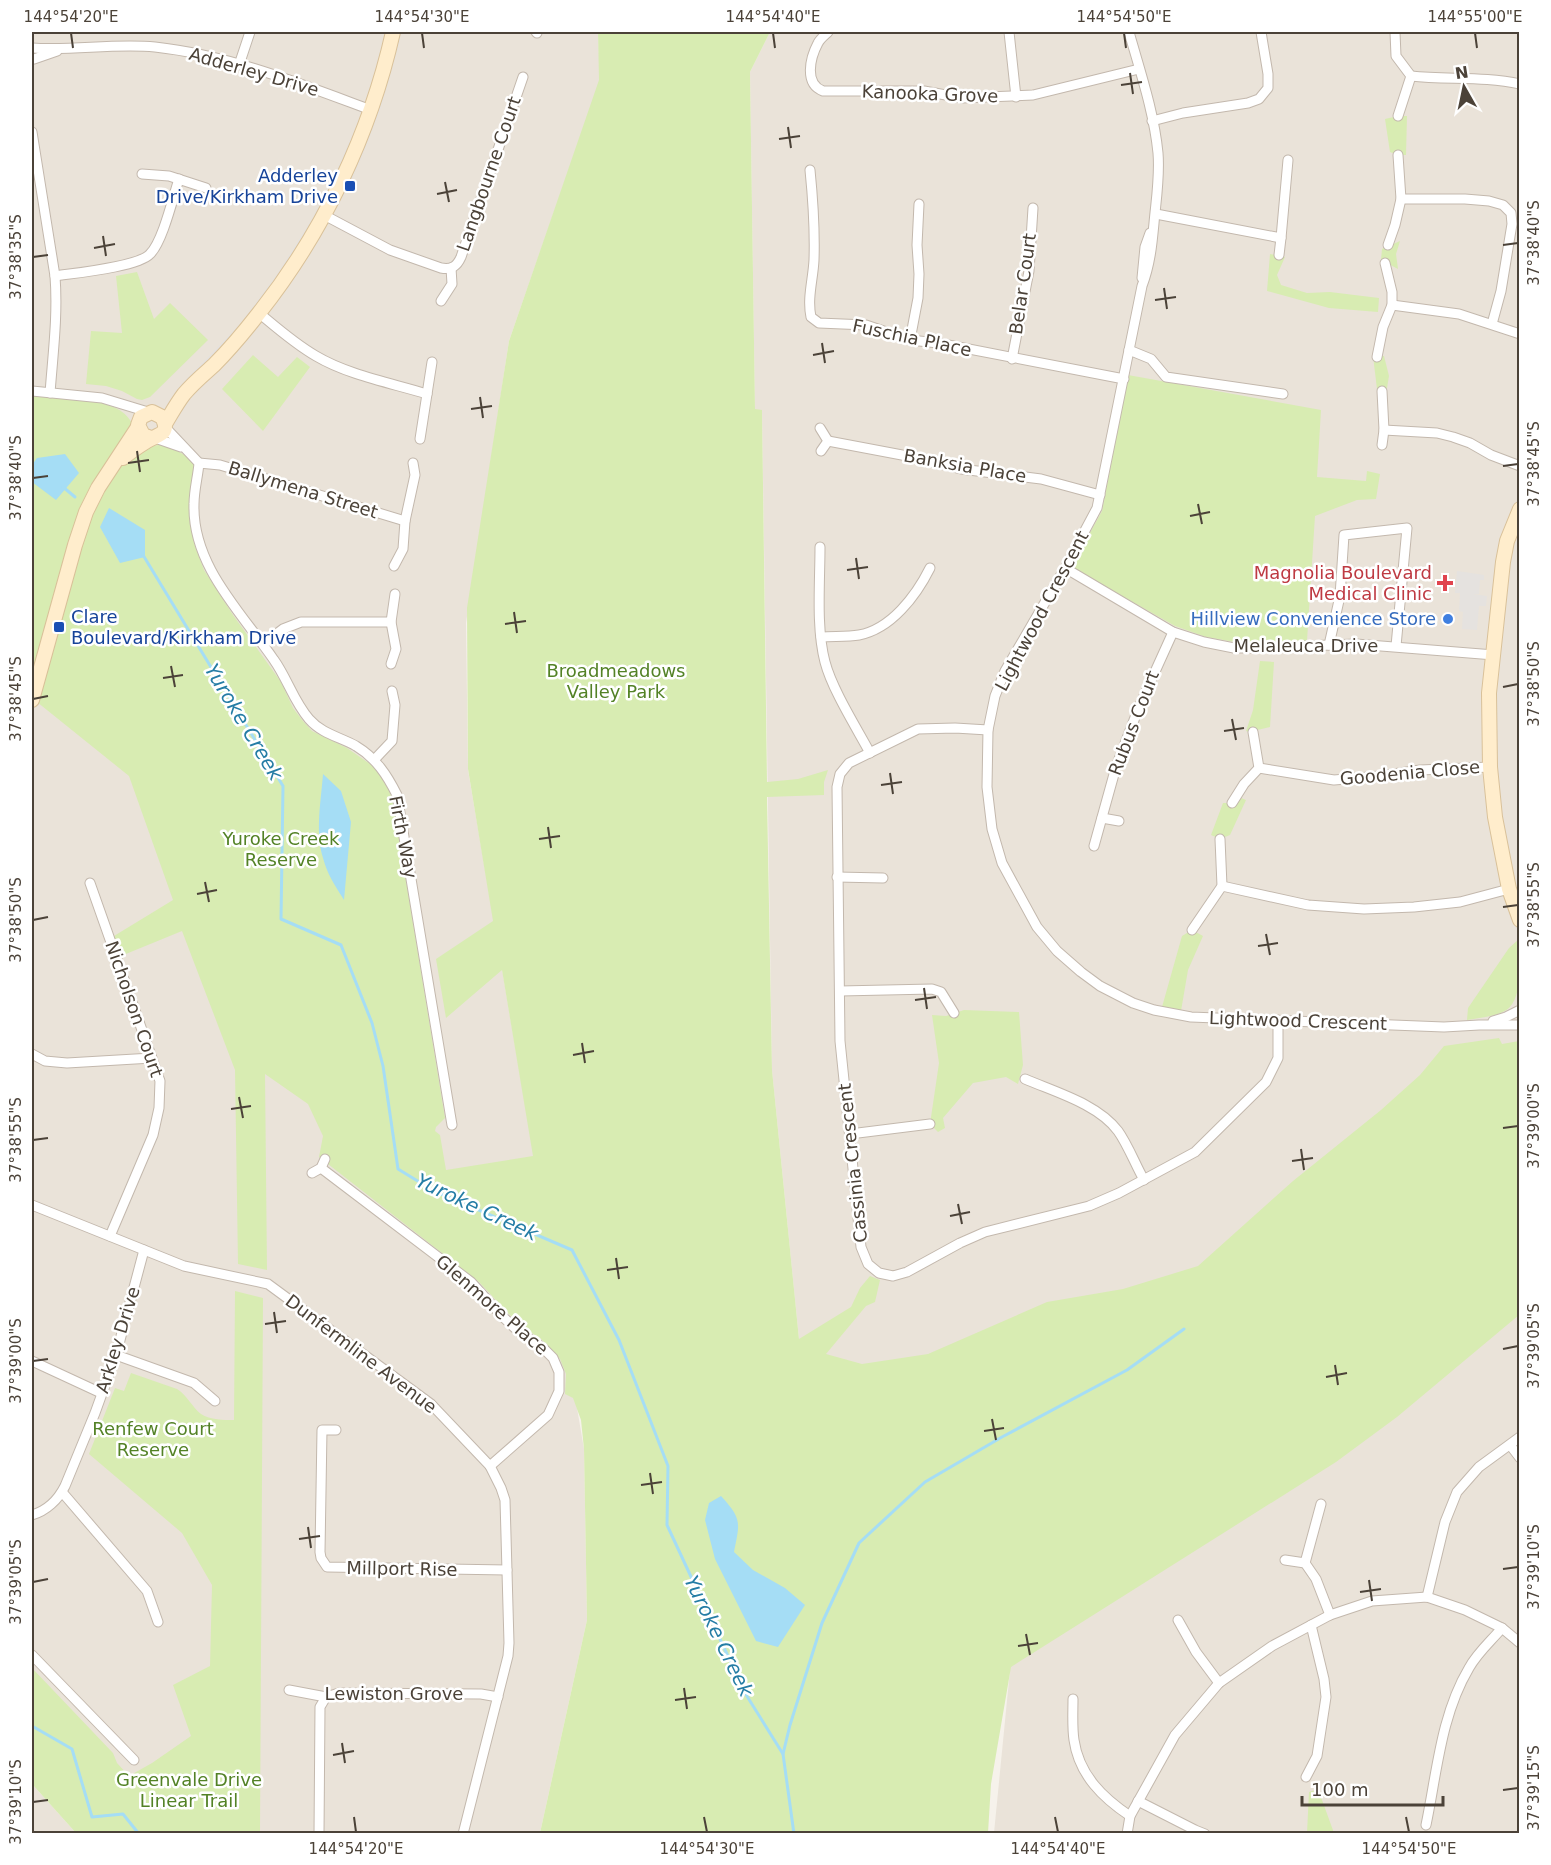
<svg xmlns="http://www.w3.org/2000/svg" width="1551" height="1865" viewBox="0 0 1551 1865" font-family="'DejaVu Sans',sans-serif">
	<rect width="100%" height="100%" fill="#f6f2eb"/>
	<g fill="#eae3d9">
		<polygon points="32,32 598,32 600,80 509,341 466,623 468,770 584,1449 587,1620 540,1833 212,1833 128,1776 32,1690"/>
		<polygon points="770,32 1519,32 1519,1833 994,1833 1010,1670 799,1339 772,1070 762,410 755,410 750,72"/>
		<polygon points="32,1784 40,1793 76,1833 32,1833"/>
	</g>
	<g fill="#d8ecb2">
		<polygon points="598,32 770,32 750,72 755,409 762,410 767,782 798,779 828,770 824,782 824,795 767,797 772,1070 799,1339 851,1307 860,1288 870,1276 880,1280 875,1302 866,1306 826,1354 862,1364 928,1354 1047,1302 1123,1289 1198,1266 1293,1181 1381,1110 1420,1075 1444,1046 1499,1038 1502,1044 1519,1041 1519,1315 1397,1417 1336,1462 1011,1667 991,1784 988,1833 540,1833 587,1620 584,1449 581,1420 573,1398 565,1394 566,1374 560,1359 540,1338 520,1326 479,1282 319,1157 323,1136 308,1104 265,1074 267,1270 238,1264 235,1070 182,931 121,956 114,936 173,900 129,776 37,702 91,511 113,475 133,453 144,447 166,444 186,456 192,460 195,466 190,505 190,518 195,546 204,570 233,615 281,682 293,708 303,721 312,731 347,748 373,766 385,780 393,801 445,1118 436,1127 435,1131 440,1135 446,1170 533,1156 502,970 446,1018 436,959 493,921 468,769 467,608 509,341 599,80"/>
		<polygon points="1398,116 1407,116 1406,155 1398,155 1390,152 1385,119"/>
		<polygon points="1400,241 1396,254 1398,269 1381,260 1382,249"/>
		<polygon points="1270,254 1285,257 1277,275 1281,285 1307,293 1330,292 1379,298 1378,312 1329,308 1267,291"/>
		<polygon points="137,272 154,319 170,303 208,340 150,397 142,400 137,399 122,391 106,386 86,384 91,331 122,333 116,276"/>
		<polygon points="253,355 278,377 297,357 310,367 263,431 222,389"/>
		<polygon points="1373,356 1384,356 1389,376 1387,388 1382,391 1377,389"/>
		<polygon points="1128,375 1321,410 1317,477 1366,481 1367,471 1380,474 1376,499 1357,500 1315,516 1307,641 1235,642 1206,637 1175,626 1071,567 1102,511"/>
		<path d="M32,395C59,398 123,395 133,426L104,469L32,679Z"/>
		<polygon points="1260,661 1274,662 1270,727 1249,732 1246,731 1253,710"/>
		<polygon points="1241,798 1246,800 1230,835 1220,839 1211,835 1223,803 1233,803"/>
		<polygon points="1192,930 1203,936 1188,970 1181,1011 1162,1007 1182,936"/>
		<path d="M1519,939C1520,958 1523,994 1509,1008C1500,1016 1479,1018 1467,1020L1468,1008L1509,948Z"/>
		<polygon points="964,1010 1019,1012 1023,1065 1018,1084 1006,1077 973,1083 943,1118 945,1128 938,1132 930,1124 939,1063 932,1015 946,1016"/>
		<path d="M235,1291L263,1298L260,1833H76L32,1784V1668L113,1753L117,1763L129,1776L152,1763L191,1736L173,1685L210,1666L212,1585L182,1533L89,1454L115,1388L124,1391L131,1373L177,1389C187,1395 192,1407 201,1414C210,1420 224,1420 234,1420Z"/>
		<polygon points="1318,1789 1334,1833 1307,1833 1309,1792"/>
	</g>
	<g fill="#e5e2df">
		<polygon points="397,32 401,32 399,44 380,110 362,156 344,196 339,197"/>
		<polygon points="358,130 333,188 284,271 234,335 179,392 179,387 241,323 278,273 312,219 334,177 354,131"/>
		<polygon points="1457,571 1484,575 1484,580 1480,580 1479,594 1473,594 1487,596 1486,606 1479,606 1477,630 1462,629 1463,612 1459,611 1460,593 1455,593"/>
	</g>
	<g fill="#a5ddf5">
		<polygon points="65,454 79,473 56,500 32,482 32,465 37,458"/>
		<polygon points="109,508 145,530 145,557 120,563 100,527"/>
		<path d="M323,774L341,791L351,822L344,900C336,887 327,874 323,858C315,832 321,801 323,774Z"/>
		<path d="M721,1496C742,1519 740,1522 734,1552L753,1570L785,1588L805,1605L778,1647L756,1641L715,1559L705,1520L709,1503Z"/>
	</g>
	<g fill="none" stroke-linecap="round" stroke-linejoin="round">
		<g stroke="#a5ddf5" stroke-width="3">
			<polyline points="63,487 75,497"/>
			<polyline points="143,555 283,786 281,919 341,945 372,1023 383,1066 398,1169 434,1191 572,1250 619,1340 668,1466 667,1525 745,1693 783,1754 794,1834"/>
			<polyline points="32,1726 72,1749 92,1817 123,1814 139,1834"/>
			<polyline points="783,1754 790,1725 822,1623 859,1543 925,1482 1002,1437 1127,1370 1184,1329"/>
		</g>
		<defs>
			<g id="street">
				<polyline points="536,32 537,33"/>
				<path d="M828,32C825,35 820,39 818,43C810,58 804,84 823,91H924L962,98L1033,95L1139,69"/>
				<polyline points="1009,32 1016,97"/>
				<path d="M1129,32C1140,71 1154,112 1158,153C1160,177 1156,200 1154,223C1152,245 1150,265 1142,286L1097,508L1065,568L1005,671L995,696L988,730L987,787L992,829L1002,863L1037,927L1057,951L1081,972L1100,986L1133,1003L1154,1010L1191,1017L1444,1027L1479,1025H1520"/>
				<polyline points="1395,32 1396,56 1411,76 1398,116"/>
				<path d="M32,48C73,51 114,43 155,47C229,55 301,84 371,110"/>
				<polyline points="34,59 57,51"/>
				<polyline points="239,65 250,32"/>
				<path d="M1411,76C1447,80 1484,76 1520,84"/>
				<polyline points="1152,121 1183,113 1248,103 1259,99 1268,88 1268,74 1261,32"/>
				<path d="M32,132L55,276C58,315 53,353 50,393"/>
				<path d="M810,170C813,200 815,230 814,260C813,280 807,298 811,317L819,323L866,325L910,340L938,343L1124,379"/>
				<polyline points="142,174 169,176 206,188"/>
				<polyline points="1401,199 1465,199 1489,201 1503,205 1511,213 1512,224 1501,291 1492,324"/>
				<polyline points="1156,214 1281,238 1288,160"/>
				<path d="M324,215L390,250L441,268C452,270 457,266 461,257L523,77"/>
				<polyline points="1388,245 1395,225 1401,199 1398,155"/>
				<polyline points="1279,255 1281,238"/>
				<path d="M55,276C75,273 138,267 150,254C163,241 173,197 179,179"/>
				<polyline points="1142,278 1145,247 1150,233"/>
				<polyline points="441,301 452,284 451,268"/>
				<polyline points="1392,305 1459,314 1520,334"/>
				<path d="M259,313C277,328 295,344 316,356C348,375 391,383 427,394"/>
				<polyline points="910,340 918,298 919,274 917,245 919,204"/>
				<polyline points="1129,350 1151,359 1166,377 1283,394"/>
				<polyline points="1377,357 1383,327 1392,305 1392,292 1385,263"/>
				<polyline points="1012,359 1029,271 1033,208"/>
				<polyline points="32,391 102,398 148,412"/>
				<polyline points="1382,391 1384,430 1382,445"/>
				<path d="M165,427L199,463C198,476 194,490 194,504C192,566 242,613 274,660C287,678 294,702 309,719C322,734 340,737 356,746C376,758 387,775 397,795L452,1125"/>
				<polyline points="820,428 828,441 821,451"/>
				<polyline points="1384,430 1437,433 1453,437 1470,443 1491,455 1520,466"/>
				<polyline points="155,438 181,447"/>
				<polyline points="420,439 432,362"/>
				<polyline points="828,441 902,455 961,469 1041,479 1100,495"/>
				<polyline points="199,463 220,465 405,521"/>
				<path d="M820,547C820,583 816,628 825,662C832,689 856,727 870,753"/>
				<polyline points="394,566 403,549 405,521 415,475 413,463"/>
				<polyline points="1065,568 1173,632 1204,642 1234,648 1254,648 1356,644 1494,655"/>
				<path d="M821,637C833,636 847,637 859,635C891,629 916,596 930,568"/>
				<polyline points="263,644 283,629 301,622 391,622"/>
				<polyline points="1329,645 1340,596 1344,535 1407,528 1396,646"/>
				<polyline points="391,664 396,649 391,622 395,594"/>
				<polyline points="988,730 955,728 918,729 849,763 840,774 837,787 840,1041 861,1247 868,1264 879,1273 893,1276 907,1272 960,1243 985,1232 1089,1206 1119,1193 1195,1152 1266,1082 1278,1058 1278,1020"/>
				<polyline points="374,760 392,741 395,705 392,691"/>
				<polyline points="1259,768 1334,780 1380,776 1420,770 1490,767"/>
				<polyline points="1232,803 1244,784 1259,768 1253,732"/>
				<polyline points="1102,818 1119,821"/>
				<polyline points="1094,846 1116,767 1139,707 1173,632"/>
				<polyline points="837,877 883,878"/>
				<polyline points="90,883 160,1081 159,1108 153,1135 110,1236"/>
				<polyline points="1222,886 1308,905 1364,909 1414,907 1460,902 1509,889"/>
				<polyline points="1192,930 1222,886 1220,839"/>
				<polyline points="840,991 932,989 941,992 954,1013"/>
				<polyline points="1493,1021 1506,1017 1520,1010"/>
				<polyline points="32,1054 45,1061 67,1063 152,1058"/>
				<path d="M1025,1079C1055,1092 1098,1104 1118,1131C1128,1145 1135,1164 1144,1180"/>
				<polyline points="850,1134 930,1124"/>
				<polyline points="321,1168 471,1282 502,1316 518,1331 543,1348 553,1358 559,1372 559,1391 548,1415 490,1466"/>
				<polyline points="312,1173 321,1168 325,1159"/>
				<polyline points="32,1205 184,1266 268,1284 431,1404 490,1466 501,1488 505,1500 509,1643 508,1656 463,1834"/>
				<polyline points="116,1355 194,1383 215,1401"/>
				<polyline points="32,1361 101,1393"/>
				<polyline points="336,1430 322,1430 320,1552 321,1558 327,1567 507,1570"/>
				<polyline points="1510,1445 1520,1458"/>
				<polyline points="62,1492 147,1591 158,1622"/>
				<path d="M32,1515C46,1511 58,1500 65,1486L95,1413L116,1355L144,1250"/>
				<polyline points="1285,1560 1305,1563 1321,1504"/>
				<polyline points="1305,1563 1316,1579 1330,1615"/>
				<polyline points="1427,1597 1445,1522 1457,1492 1479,1467 1520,1437"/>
				<polyline points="1178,1620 1196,1652 1219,1683"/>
				<polyline points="32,1655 134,1760"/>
				<polyline points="289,1690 326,1697 339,1693 481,1694 498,1697"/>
				<path d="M1073,1699C1073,1712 1072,1727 1074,1740C1079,1775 1103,1798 1130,1816"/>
				<polyline points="1306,1777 1317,1756 1326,1697 1324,1679 1311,1625"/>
				<polyline points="1138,1801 1195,1830 1205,1834"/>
				<path d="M1426,1825C1437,1772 1441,1715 1469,1668C1477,1653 1491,1641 1502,1628"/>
				<polyline points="319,1834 320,1707 326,1697"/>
				<polyline points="1127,1834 1130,1816 1175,1735 1219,1683 1272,1646 1330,1615 1372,1601 1427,1597 1465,1610 1502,1628 1520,1643"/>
			</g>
			<g id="secondary">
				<path d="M165,424C171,414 177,403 184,394C193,383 204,374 214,365C230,349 245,331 259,313C324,231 370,134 393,32"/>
				<path d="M123,458C130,452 139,446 147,441C158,434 171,435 162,417L152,412L141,417L138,425L143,435L151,438"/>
				<polyline points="1520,509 1507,541 1503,562 1489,693 1490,767 1495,817 1509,889 1520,920"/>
				<polyline points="32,700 75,545 86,512 98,488 138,427"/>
			</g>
		</defs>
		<use href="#street" stroke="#c3b8ad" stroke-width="11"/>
		<use href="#secondary" stroke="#d9c199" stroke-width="16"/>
		<use href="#street" stroke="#fff" stroke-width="9"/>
		<use href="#secondary" stroke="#ffedcc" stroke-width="14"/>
	</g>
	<path fill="none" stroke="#4b4238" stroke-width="2" d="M71,33L73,48M422,33L424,48M773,33L775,48M1124,33L1126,48M1475,33L1477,48M1130,73L1133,94M1121,85L1142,82M788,127L791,148M779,139L800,136M445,182L449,202M437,194L457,190M103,236L106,256M1503,245L1518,243M94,248L115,244M33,257L48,255M1164,288L1167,309M1155,300L1176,297M822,343L825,363M813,355L834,351M480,397L483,418M471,409L492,406M137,451L140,472M128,463L149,460M1503,466L1518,464M33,478L48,476M1198,504L1202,524M1190,516L1210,512M856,558L859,579M847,570L868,567M514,612L517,633M505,624L526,621M171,666L175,687M163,678L183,675M1503,687L1518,684M33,699L48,696M1232,719L1236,740M1224,731L1244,728M890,773L893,794M881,785L902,782M548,827L551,848M539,839L560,836M205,882L209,902M197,894L217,890M1503,907L1518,905M33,920L48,917M1266,934L1270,955M1258,946L1278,943M924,988L927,1009M915,1000L936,997M582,1043L585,1063M573,1055L594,1051M239,1097L243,1118M231,1109L251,1106M1503,1128L1518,1126M33,1140L48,1138M1301,1149L1304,1170M1292,1161L1313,1158M958,1204L962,1224M950,1216L970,1212M616,1258L619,1279M607,1270L628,1267M274,1312L277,1333M265,1324L286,1321M1503,1349L1518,1346M33,1361L48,1359M1335,1365L1338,1385M1326,1377L1347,1373M992,1419L996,1440M984,1431L1004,1428M650,1473L653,1494M641,1485L662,1482M308,1527L311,1548M299,1539L320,1536M1503,1569L1518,1567M1369,1580L1372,1601M33,1582L48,1579M1360,1592L1381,1589M1026,1634L1030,1655M1018,1646L1038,1643M684,1688L687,1709M675,1700L696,1697M342,1743L345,1763M333,1755L354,1751M1503,1790L1518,1788M33,1802L48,1800M354,1817L356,1832M704,1817L707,1832M1055,1817L1058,1832M1406,1817L1409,1832"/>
	<g fill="#1a4fb4" stroke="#fff" stroke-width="2">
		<rect x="344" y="180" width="12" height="12" rx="3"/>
		<rect x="53" y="621" width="12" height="12" rx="3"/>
	</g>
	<path fill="#e0444e" stroke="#fff" stroke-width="2" d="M1442 574h6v6h6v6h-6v6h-6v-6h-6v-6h6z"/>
	<circle fill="#3f7fe0" stroke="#fff" stroke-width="2" cx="1448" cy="619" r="6"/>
	<g text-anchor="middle" stroke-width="5" stroke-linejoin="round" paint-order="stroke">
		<g font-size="18" fill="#4b4238" stroke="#fff">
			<text transform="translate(254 72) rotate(16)" y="6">Adderley Drive</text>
			<text transform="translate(930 94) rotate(2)" y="6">Kanooka Grove</text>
			<text transform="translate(489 174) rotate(-71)" y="6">Langbourne Court</text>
			<text transform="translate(1023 284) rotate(-82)" y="6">Belar Court</text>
			<text transform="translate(912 338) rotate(12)" y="6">Fuschia Place</text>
			<text transform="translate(965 466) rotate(10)" y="6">Banksia Place</text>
			<text transform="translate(303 490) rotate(17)" y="6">Ballymena Street</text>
			<text transform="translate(1042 611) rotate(-62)" y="6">Lightwood Crescent</text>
			<text x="1306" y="652">Melaleuca Drive</text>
			<text transform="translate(1134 723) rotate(-69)" y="6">Rubus Court</text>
			<text transform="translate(1410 773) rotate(-5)" y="6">Goodenia Close</text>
			<text transform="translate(403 837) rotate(79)" y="6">Firth Way</text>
			<text transform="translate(134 1009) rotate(71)" y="6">Nicholson Court</text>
			<text transform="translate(1298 1021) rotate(2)" y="6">Lightwood Crescent</text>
			<text transform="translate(853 1163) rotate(-96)" y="6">Cassinia Crescent</text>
			<text transform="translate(492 1305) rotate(41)" y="6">Glenmore Place</text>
			<text transform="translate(118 1340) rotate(-73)" y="6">Arkley Drive</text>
			<text transform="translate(361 1354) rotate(37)" y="6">Dunfermline Avenue</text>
			<text transform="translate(402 1569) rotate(1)" y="6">Millport Rise</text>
			<text x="394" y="1700">Lewiston Grove</text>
		</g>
		<g font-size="18" fill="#164399" stroke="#fff" text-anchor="end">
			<text x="338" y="182">Adderley<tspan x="338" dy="21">Drive/Kirkham Drive</tspan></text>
			<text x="71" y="623" text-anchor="start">Clare<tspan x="71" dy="21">Boulevard/Kirkham Drive</tspan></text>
		</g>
		<g font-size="18" fill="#be3a42" stroke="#fff" text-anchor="end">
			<text x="1432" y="579">Magnolia Boulevard<tspan x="1432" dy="21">Medical Clinic</tspan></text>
		</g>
		<g font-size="18" fill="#366cbe" stroke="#fff" text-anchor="end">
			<text x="1436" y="625">Hillview Convenience Store</text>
		</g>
		<g font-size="18" fill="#538226" stroke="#fff">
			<text x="616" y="677">Broadmeadows<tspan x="616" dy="21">Valley Park</tspan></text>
			<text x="281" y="845">Yuroke Creek<tspan x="281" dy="21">Reserve</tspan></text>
			<text x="153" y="1435">Renfew Court<tspan x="153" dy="21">Reserve</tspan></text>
			<text x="189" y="1786">Greenvale Drive<tspan x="189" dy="21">Linear Trail</tspan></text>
		</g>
		<g font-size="20" font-style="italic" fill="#257da5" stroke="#fff">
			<text transform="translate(244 722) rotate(59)" y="7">Yuroke Creek</text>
			<text transform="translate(477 1207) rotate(25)" y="7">Yuroke Creek</text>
			<text transform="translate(719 1636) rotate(64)" y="7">Yuroke Creek</text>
		</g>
	</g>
	<rect width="1551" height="1865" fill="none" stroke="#ffffff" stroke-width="66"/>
	<g transform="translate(1464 87) rotate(351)" stroke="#ffffff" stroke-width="4.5" paint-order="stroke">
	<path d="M0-4.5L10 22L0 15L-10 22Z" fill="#4b4238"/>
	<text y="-9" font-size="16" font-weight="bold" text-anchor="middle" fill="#4b4238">N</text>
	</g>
	<path d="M1302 1796v9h141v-9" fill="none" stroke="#4b4238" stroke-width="3"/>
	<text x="1311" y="1796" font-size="18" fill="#4b4238" stroke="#ffffff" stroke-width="4.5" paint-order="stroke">100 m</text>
	<rect x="33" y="33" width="1485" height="1799" fill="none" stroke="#4b4238" stroke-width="2"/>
	<g font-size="15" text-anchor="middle" fill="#4b4238">
		<text x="71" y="22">144°54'20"E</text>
		<text x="422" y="22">144°54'30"E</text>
		<text x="773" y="22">144°54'40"E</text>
		<text x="1124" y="22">144°54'50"E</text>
		<text x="1475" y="22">144°55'00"E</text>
		<text transform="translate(1534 243) rotate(-90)" y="5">37°38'40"S</text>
		<text transform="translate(16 257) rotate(-90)" y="5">37°38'35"S</text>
		<text transform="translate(1534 464) rotate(-90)" y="5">37°38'45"S</text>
		<text transform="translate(16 478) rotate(-90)" y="5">37°38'40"S</text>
		<text transform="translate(1534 684) rotate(-90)" y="5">37°38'50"S</text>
		<text transform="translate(16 699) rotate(-90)" y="5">37°38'45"S</text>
		<text transform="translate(1534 905) rotate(-90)" y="5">37°38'55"S</text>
		<text transform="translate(16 920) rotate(-90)" y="5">37°38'50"S</text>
		<text transform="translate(1534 1126) rotate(-90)" y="5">37°39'00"S</text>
		<text transform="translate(16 1140) rotate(-90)" y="5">37°38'55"S</text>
		<text transform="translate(1534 1346) rotate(-90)" y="5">37°39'05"S</text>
		<text transform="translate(16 1361) rotate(-90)" y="5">37°39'00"S</text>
		<text transform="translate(1534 1567) rotate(-90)" y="5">37°39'10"S</text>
		<text transform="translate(16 1582) rotate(-90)" y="5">37°39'05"S</text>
		<text transform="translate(1534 1788) rotate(-90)" y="5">37°39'15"S</text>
		<text transform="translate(16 1802) rotate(-90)" y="5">37°39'10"S</text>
		<text x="356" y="1854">144°54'20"E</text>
		<text x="707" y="1854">144°54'30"E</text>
		<text x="1058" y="1854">144°54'40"E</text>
		<text x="1409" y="1854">144°54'50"E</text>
	</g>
</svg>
